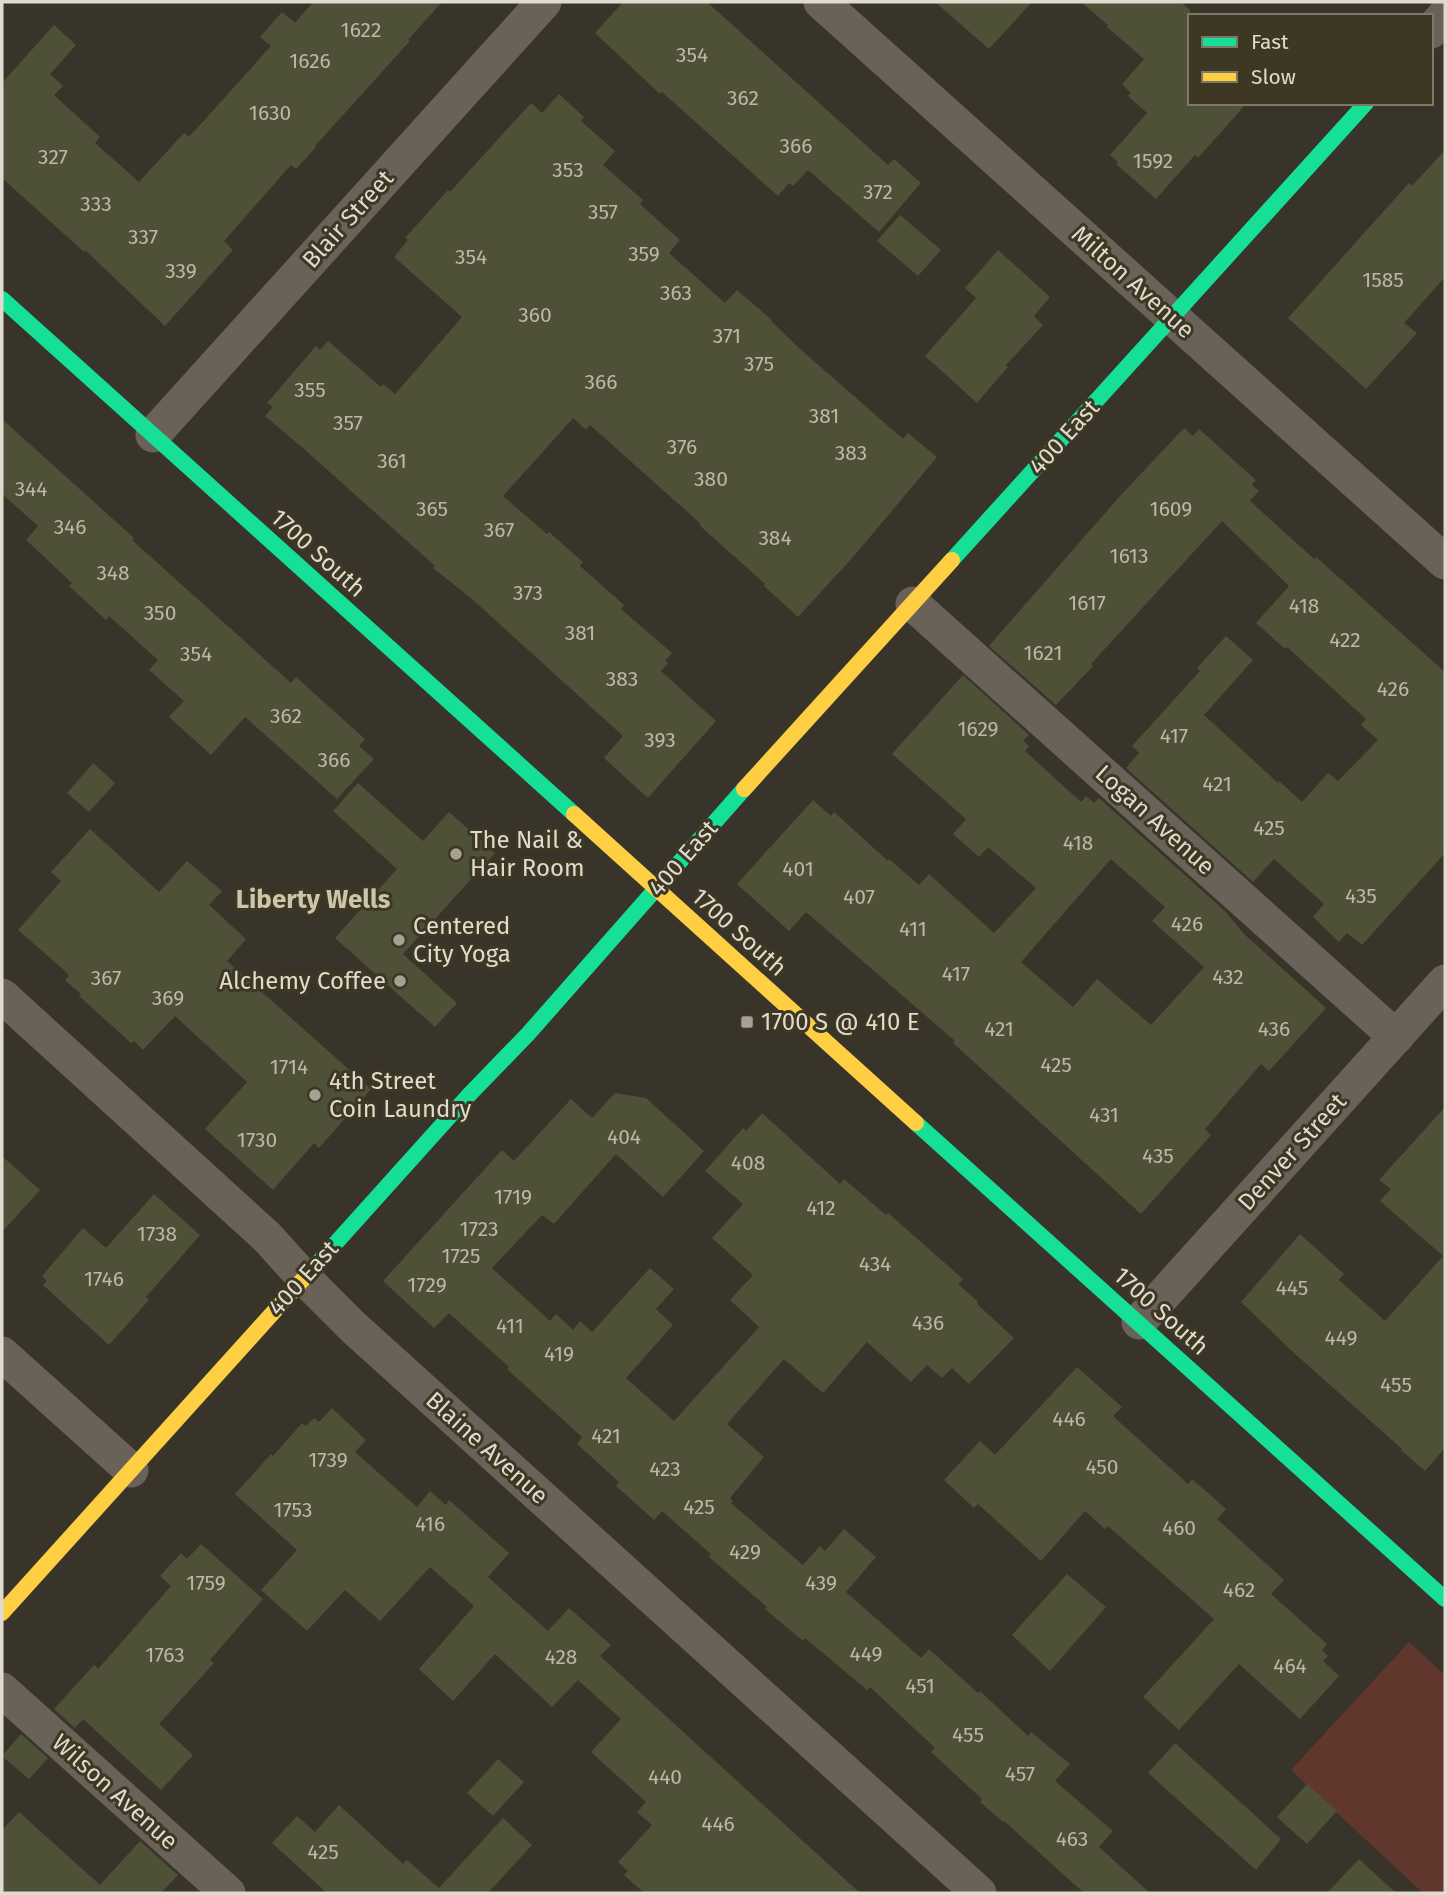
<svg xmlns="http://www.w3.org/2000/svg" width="1447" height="1895" viewBox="0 0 1447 1895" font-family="'Fira Sans',sans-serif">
	<rect width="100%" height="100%" fill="#383429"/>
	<polygon fill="#61362c" points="1409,1642 1445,1675 1445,1893 1423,1893 1291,1770"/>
	<g fill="#4f5038" fill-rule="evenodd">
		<polygon points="313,2 442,2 408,40 410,41 315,146 316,147 296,169 291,165 224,241 233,250 165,326 85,250 84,252 2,178 2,83 54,25 76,45 50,74 63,86 54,95 100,137 95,143 139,182 184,133 189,137 271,46 260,37 282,12 295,23"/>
		<polygon points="623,2 707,2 888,165 894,159 921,183 879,232 808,170 793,186 789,183 778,196 662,92 660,94 595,33"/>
		<polygon points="935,2 1032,2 989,49"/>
		<polygon points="1081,2 1181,2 1190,10 1190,103 1247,103 1198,158 1195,155 1156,199 1116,164 1118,162 1110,155 1147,113 1128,96 1131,93 1122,84 1144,59 1107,27 1108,25"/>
		<polygon points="559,94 584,117 581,121 615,151 603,165 643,200 640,204 680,240 669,253 725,303 737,290 772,320 771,321 799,348 903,439 908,433 937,457 854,556 798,617 764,586 765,584 699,525 701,524 590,425 586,430 573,418 503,496 547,534 549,532 583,562 580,566 624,605 621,609 672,653 665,661 668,663 661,671 716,721 648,798 604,758 623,736 472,599 433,568 435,566 304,449 265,416 273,407 267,403 316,346 320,350 328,341 381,387 383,384 395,394 462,317 394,257 408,240 405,238 448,190 450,192 531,103 542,113"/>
		<polygon points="1445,150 1445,277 1404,323 1417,333 1366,389 1288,318 1409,183 1412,186"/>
		<polygon points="900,215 941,250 918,276 877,241"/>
		<polygon points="998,250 1050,297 1034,316 1043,325 1006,365 1008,367 977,403 925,356 976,298 965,288"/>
		<polygon points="2,419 134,538 132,540 291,683 296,677 365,739 359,746 374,759 337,799 245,717 211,755 169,717 184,701 149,670 158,660 109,616 106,620 69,586 72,583 26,540 38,526 2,494"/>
		<polygon points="1184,428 1193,436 1199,429 1256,480 1252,485 1259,491 1250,501 1314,559 1316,557 1445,672 1445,853 1362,945 1347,933 1339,942 1313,917 1324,904 1274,859 1253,882 1126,768 1139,753 1132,746 1200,671 1197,668 1226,636 1253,660 1204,715 1278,783 1279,781 1302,802 1328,773 1338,781 1378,740 1361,725 1366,719 1287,647 1285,649 1256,623 1289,586 1222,521 1091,664 1093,666 1056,705 989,646 1120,496"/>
		<path d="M963,675L1029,735L1023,741L1029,746L1025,751L1081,802L1086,796L1094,803L1099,798L1226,912L1243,933L1326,1008L1269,1071L1261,1064L1205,1129L1211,1135L1141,1214L953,1043L955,1041L806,912L789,931L737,884L813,800L831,816L834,812L888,861L889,859L919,885L929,874L994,933L1036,888L988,847L979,857L953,834L966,819L892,754ZM1111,859L1165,907L1152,921L1204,967L1151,1025L1097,979L1073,1007L1021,962Z"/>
		<polygon points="93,763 115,783 89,812 67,793"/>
		<polygon points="358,783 423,841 449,812 495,853 403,954 457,1003 435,1027 335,938 397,869 333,811"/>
		<polygon points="90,829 159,892 187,861 222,891 209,905 246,939 227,961 371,1089 319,1148 314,1143 273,1190 205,1129 247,1082 175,1016 143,1050 134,1041 131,1043 79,996 81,994 65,980 69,976 65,971 18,930 61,881 51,872"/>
		<polygon points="615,1093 646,1098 704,1151 663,1197 616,1154 554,1224 542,1215 492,1268 550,1321 556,1314 573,1330 580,1321 592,1332 650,1268 674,1289 656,1309 673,1325 626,1378 674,1421 759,1327 730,1300 753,1275 712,1238 743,1204 705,1171 743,1128 746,1131 762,1113 840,1184 844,1179 886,1215 888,1213 963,1279 958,1284 978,1302 977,1304 1014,1338 969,1384 952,1368 942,1378 927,1365 911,1382 867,1342 823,1393 784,1359 727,1424 764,1457 730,1498 733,1501 731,1503 803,1565 820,1546 825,1551 844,1529 876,1557 846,1592 921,1658 929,1649 978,1693 980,1691 1028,1736 1031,1732 1070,1764 1055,1781 1113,1831 1099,1847 1150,1893 1084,1893 1004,1821 1003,1822 980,1802 982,1799 931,1752 935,1748 870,1687 867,1690 805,1638 803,1641 765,1609 767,1607 709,1557 711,1554 662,1511 654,1520 616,1486 619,1482 577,1444 582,1437 507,1369 509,1367 449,1313 434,1328 383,1281 502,1150 514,1161 571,1099 592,1118"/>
		<polygon points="1445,1107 1445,1448 1425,1471 1401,1450 1402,1449 1294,1353 1241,1302 1300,1234 1344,1274 1339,1280 1385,1321 1443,1256 1380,1201 1391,1189 1379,1180"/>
		<polygon points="2,1156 40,1190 2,1232"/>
		<polygon points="154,1194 200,1235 146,1297 149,1300 109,1345 43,1285 47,1281 42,1276 83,1228 106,1248"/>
		<polygon points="1077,1367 1122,1407 1113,1416 1188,1484 1192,1479 1226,1509 1217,1519 1284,1580 1271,1594 1327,1644 1322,1650 1328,1656 1323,1661 1339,1676 1300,1719 1239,1664 1179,1730 1143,1697 1214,1619 1108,1526 1105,1529 1085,1511 1041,1561 978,1504 974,1508 944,1480 980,1441 995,1455"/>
		<polygon points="332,1408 366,1440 355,1452 417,1507 430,1491 446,1505 449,1500 509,1553 488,1577 548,1631 569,1608 611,1645 600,1656 860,1893 644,1893 624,1875 628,1871 618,1862 652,1825 637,1812 646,1802 591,1752 621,1719 578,1680 552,1707 495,1654 453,1701 419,1669 474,1606 430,1567 380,1621 345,1590 307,1631 261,1590 297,1550 235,1494 271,1454 273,1456 302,1423 306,1426 314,1418 319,1422"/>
		<polygon points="201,1544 263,1599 210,1660 214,1663 159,1724 193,1755 161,1790 83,1719 75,1728 54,1709 94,1665 98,1669 171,1586 160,1576 181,1553 187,1559"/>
		<polygon points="1067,1574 1106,1607 1050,1671 1012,1635"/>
		<polygon points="21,1734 48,1758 29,1779 2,1756"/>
		<polygon points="1175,1743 1281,1839 1256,1870 1148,1773"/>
		<polygon points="498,1759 524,1782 493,1816 467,1793"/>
		<polygon points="1307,1784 1337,1811 1307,1844 1277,1817"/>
		<polygon points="339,1805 403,1864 407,1860 439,1888 503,1818 532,1845 488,1893 327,1893 272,1843 297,1816 315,1832"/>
		<polygon points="19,1812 100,1885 140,1841 178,1875 161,1893 2,1893 2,1830"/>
		<polygon points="1359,1859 1396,1893 1327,1893"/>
	</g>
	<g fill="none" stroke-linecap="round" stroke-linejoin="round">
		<g stroke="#6a6158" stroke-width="35">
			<polyline points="821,2 1445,562"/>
			<polyline points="1431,31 1445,15"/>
			<polyline points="153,435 544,2"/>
			<polyline points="913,604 1396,1037"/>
			<polyline points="2,996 267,1237 304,1278 352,1326 979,1893"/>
			<polyline points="1139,1322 1445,982"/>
			<polyline points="2,1354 131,1470"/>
			<polyline points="2,1690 228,1893"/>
		</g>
		<g stroke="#16e098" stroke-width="16">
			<polyline points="2,299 574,814"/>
			<polyline points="952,560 1366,103"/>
			<polyline points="916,1123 1445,1599"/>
			<polyline points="316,1265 468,1096 528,1034 744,789"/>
		</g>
		<g stroke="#ffcf43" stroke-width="16">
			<polyline points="744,789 952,560"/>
			<polyline points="574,814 916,1123"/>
			<polyline points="2,1613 316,1265"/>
		</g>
	</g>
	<g fill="#a5a194" stroke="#3e3723" stroke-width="2.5">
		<circle cx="456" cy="854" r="7"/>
		<circle cx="399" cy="940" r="7"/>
		<circle cx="400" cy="981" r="7"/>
		<rect x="740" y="1015" width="14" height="14" rx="3.5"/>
		<circle cx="315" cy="1095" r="7"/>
	</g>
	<g text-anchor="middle" stroke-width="6" stroke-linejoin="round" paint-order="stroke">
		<g font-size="21" fill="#bbb8a8">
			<text x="361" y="37">1622</text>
			<text x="692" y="62">354</text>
			<text x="310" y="68">1626</text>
			<text x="743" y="105">362</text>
			<text x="270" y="120">1630</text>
			<text x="796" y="153">366</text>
			<text x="53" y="164">327</text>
			<text x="1153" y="168">1592</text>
			<text x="568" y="177">353</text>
			<text x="878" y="199">372</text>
			<text x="96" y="211">333</text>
			<text x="603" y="219">357</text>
			<text x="143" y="244">337</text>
			<text x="644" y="261">359</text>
			<text x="471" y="264">354</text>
			<text x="181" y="278">339</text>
			<text x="1383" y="287">1585</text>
			<text x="676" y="300">363</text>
			<text x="535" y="322">360</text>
			<text x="727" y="343">371</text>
			<text x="759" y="371">375</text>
			<text x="601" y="389">366</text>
			<text x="310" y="397">355</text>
			<text x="824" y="423">381</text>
			<text x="348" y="430">357</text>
			<text x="682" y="454">376</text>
			<text x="851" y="460">383</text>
			<text x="392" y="468">361</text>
			<text x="711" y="486">380</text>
			<text x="31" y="496">344</text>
			<text x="432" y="516">365</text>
			<text x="1171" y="516">1609</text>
			<text x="70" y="534">346</text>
			<text x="499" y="537">367</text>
			<text x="775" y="545">384</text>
			<text x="1129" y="563">1613</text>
			<text x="113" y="580">348</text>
			<text x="528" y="600">373</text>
			<text x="1087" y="610">1617</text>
			<text x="1304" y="613">418</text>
			<text x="160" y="620">350</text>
			<text x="580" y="640">381</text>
			<text x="1345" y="647">422</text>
			<text x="1043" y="660">1621</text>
			<text x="196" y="661">354</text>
			<text x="622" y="686">383</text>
			<text x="1393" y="696">426</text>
			<text x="286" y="723">362</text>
			<text x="978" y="736">1629</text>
			<text x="1174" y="743">417</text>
			<text x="660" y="747">393</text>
			<text x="334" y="767">366</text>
			<text x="1217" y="791">421</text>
			<text x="1269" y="835">425</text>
			<text x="1078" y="850">418</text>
			<text x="798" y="876">401</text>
			<text x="1361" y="903">435</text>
			<text x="859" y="904">407</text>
			<text x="1187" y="931">426</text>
			<text x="913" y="936">411</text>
			<text x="956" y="981">417</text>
			<text x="1228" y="984">432</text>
			<text x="106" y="985">367</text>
			<text x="168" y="1005">369</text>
			<text x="999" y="1036">421</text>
			<text x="1274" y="1036">436</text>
			<text x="1056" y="1072">425</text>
			<text x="289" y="1074">1714</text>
			<text x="1104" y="1122">431</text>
			<text x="624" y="1144">404</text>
			<text x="257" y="1147">1730</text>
			<text x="1158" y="1163">435</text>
			<text x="748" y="1170">408</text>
			<text x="513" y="1204">1719</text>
			<text x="821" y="1215">412</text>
			<text x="479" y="1236">1723</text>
			<text x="157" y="1241">1738</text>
			<text x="461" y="1263">1725</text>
			<text x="875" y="1271">434</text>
			<text x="104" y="1286">1746</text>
			<text x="427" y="1292">1729</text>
			<text x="1292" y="1295">445</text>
			<text x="928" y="1330">436</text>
			<text x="510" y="1333">411</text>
			<text x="1341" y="1345">449</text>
			<text x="559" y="1361">419</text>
			<text x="1396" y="1392">455</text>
			<text x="1069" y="1426">446</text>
			<text x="606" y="1443">421</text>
			<text x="328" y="1467">1739</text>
			<text x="1102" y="1474">450</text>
			<text x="665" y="1476">423</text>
			<text x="699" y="1514">425</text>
			<text x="293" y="1517">1753</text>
			<text x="430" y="1531">416</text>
			<text x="1179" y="1535">460</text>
			<text x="745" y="1559">429</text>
			<text x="206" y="1590">1759</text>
			<text x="821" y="1590">439</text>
			<text x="1239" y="1597">462</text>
			<text x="866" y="1661">449</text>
			<text x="165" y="1662">1763</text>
			<text x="561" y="1664">428</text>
			<text x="1290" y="1673">464</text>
			<text x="920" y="1693">451</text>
			<text x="968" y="1742">455</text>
			<text x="1020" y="1781">457</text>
			<text x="665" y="1784">440</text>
			<text x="718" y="1831">446</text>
			<text x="1072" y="1846">463</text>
			<text x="323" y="1859">425</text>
		</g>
		<g font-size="24" fill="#dfdbce" stroke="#3e3723">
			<text transform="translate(348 219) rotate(-48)" y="8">Blair Street</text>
			<text transform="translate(1133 282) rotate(42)" y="8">Milton Avenue</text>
			<text transform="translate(1064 437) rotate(-48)" y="8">400 East</text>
			<text transform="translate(318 553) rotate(42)" y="8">1700 South</text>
			<text transform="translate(1155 820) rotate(42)" y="8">Logan Avenue</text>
			<text transform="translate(683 858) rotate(-49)" y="8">400 East</text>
			<text transform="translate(739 932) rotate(42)" y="8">1700 South</text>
			<text transform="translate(1292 1152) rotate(-48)" y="8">Denver Street</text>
			<text transform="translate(303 1278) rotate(-48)" y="8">400 East</text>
			<text transform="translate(1161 1311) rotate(42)" y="8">1700 South</text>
			<text transform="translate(487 1448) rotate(42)" y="8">Blaine Avenue</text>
			<text transform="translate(115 1792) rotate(42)" y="8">Wilson Avenue</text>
		</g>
		<g font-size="24" fill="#dfdbce" stroke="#3e3723" text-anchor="start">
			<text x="470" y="848">The Nail &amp;<tspan x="470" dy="28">Hair Room</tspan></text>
			<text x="413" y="934">Centered<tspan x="413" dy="28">City Yoga</tspan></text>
			<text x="386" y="989" text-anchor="end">Alchemy Coffee</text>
			<text x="761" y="1030">1700 S @ 410 E</text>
			<text x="329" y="1089">4th Street<tspan x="329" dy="28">Coin Laundry</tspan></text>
		</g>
		<g font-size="26" font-weight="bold" fill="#cdc4ac" stroke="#3e3723">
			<text x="313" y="908">Liberty Wells</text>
		</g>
	</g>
	<rect width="1447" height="1895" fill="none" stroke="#dfdbce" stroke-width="7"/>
	<rect x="1188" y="14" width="245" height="91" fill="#3e3723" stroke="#7e7967" stroke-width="2"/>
	<rect x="1202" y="37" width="35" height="10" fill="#16e098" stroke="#7e7967" stroke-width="2"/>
	<text x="1251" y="49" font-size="21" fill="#dfdbce">Fast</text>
	<rect x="1202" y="72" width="35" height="10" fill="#ffcf43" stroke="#7e7967" stroke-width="2"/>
	<text x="1251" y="84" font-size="21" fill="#dfdbce">Slow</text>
</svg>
